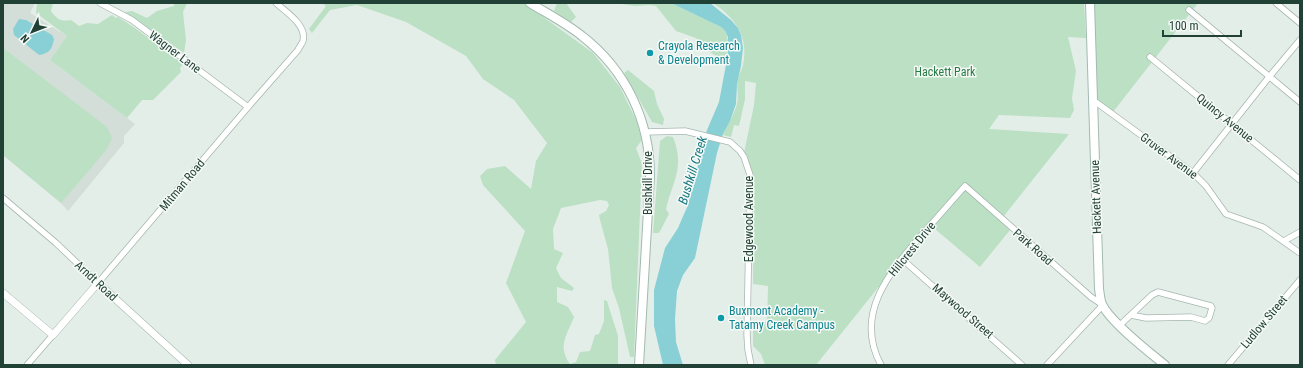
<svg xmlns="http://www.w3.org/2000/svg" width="1303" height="368" viewBox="0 0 1303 368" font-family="'Roboto Condensed',sans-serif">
	<rect width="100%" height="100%" fill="#e4eee9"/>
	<polygon fill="#d2ded7" points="3,3 35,3 30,13 67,36 50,60 135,124 124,136 124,143 68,211 61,203 3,155"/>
	<g fill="#bbe0c3">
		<path d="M37,3H53L51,11C57,19 60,22 71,20L79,26L87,23L98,24L112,15L116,18L118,17L135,28L183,64L180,68L181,72L153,100H142L127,118L50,60L67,36L36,13Z"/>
		<polygon points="174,3 187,3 183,12 186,40 184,53 125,12 132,11 147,18 157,11 174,6"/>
		<path d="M322,3H524L593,53L620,87L636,120L642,140L636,148L642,164L634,357H630L619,308L612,288L608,249L600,220L599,215L606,211L609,205L607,201L600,200L561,208L553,229L554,249L563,253L556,268L561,278L574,288L572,291L557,287V302L568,307L574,317C567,335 557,346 570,364L576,362L580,352L590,351L595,335L599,334L604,321V300L607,301L618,336V365H496L495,360L526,322L506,283L525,231L483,185L480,176L487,169L505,166L531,189L536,161L547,143L514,100L483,79L466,56L406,22L357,5L330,10L312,33L309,29L326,6Z"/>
		<polygon points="557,3 566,3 576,17 571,22 554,11"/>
		<path d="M615,3H671L721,27C729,34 728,42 728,52L723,58L716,56L704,48L696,38L676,31L656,6L650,5L635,6Z"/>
		<path d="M713,3H1084L1086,38L1068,37L1076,71L1072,98L1074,110L1070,118L999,115L989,129L1069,134L1000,221L1010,230L980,267L929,224L816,365H765L761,354L753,346V321L767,322L768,286L753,284L754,176L744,153L754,105L756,83L745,81V99L739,126L734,125L731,137L723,135C727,125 734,115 737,104C739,96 736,87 738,79C739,74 742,70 743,65C749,36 735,18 713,3Z"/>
		<polygon points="1090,3 1198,3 1113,112 1093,100"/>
		<polygon points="3,48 107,127 112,138 107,149 61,203 3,155"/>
		<polygon points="628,70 654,91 657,104 664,119 663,125 652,122 624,73"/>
		<path d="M667,136L673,137C685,168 673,180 666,209L669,214L659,233H653L660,141Z"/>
	</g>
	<g fill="#89d0d6">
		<polygon points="671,3 710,3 731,20 738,28 741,35 743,48 741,66 737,84 736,104 730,121 723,134 717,153 695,258 683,275 677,291 675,319 676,342 683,365 663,365 654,326 654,290 665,248 678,228 688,205 707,130 719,102 728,54 728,37 725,31 721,27"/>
		<path d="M19,19L26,20L52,35L54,39C52,49 50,53 39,55L14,35L13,29Z"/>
	</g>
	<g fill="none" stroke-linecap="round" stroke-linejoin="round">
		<defs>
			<g id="minor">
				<polyline points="100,3 132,20 248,107"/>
				<polyline points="1276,3 1300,23"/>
				<polyline points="1189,10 1300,102"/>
				<polyline points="1150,57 1300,180"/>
				<polyline points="1093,100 1193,173 1206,186 1226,214 1263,227 1300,253"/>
				<polyline points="645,132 685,131 730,142 740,151 744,157 750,175 747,335 748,350 751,365"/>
				<polyline points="1193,173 1269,77 1300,40"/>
				<path d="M3,198L56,243L98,283L248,107L298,50C299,47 302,44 303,41C307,25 286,12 276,3"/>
				<polyline points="1284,241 1300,232"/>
				<polyline points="902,259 1022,365"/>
				<polyline points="1120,325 1152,295 1158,292 1211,306 1212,308 1209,318 1205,321 1191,317 1146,318 1131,315"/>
				<polyline points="27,365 53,335"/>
				<path d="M881,365C854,315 888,274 920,237C935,220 950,203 965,186L1091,297L1103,305L1047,365"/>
				<polyline points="1228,365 1300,280"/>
			</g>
			<polyline id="tertiary" points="3,293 53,335 98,283 188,365"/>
			<g id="secondary">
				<path d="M530,3C548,14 566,23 582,36C626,70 650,121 650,176L639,365"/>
				<path d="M1090,3L1099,289C1100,294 1100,300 1102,304C1110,322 1149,352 1165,365"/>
			</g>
		</defs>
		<use href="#minor" stroke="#a6b7b0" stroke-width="7"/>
		<use href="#tertiary" stroke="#a6b7b0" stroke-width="8"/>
		<use href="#secondary" stroke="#a1bbb0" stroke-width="10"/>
		<use href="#minor" stroke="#fff" stroke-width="5.5"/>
		<use href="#tertiary" stroke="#fff" stroke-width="7"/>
		<use href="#secondary" stroke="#fff" stroke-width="8"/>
	</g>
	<g fill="#0f9aa8" stroke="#f5faf7" stroke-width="1.5">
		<circle cx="650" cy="53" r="4"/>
		<circle cx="721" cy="318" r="4"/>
	</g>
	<g text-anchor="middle" stroke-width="3" stroke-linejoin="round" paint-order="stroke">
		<g font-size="12" fill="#0d838f" stroke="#f5faf7" text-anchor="start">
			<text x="658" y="50">Crayola Research<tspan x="658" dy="14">&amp; Development</tspan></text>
			<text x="729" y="315">Buxmont Academy -<tspan x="729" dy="14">Tatamy Creek Campus</tspan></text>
		</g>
		<g font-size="12" fill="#224136" stroke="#f5faf7">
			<text transform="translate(175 52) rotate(37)" y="4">Wagner Lane</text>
			<text transform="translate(1225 118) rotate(39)" y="4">Quincy Avenue</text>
			<text transform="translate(1169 156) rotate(37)" y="4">Gruver Avenue</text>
			<text transform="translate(648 183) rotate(-90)" y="4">Bushkill Drive</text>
			<text transform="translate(182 185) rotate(-50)" y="4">Mitman Road</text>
			<text transform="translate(1096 197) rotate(-92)" y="4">Hackett Avenue</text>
			<text transform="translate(749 219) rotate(-90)" y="4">Edgewood Avenue</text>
			<text transform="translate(1033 247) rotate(41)" y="4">Park Road</text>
			<text transform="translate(912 249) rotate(-51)" y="4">Hillcrest Drive</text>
			<text transform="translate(96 281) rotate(43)" y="4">Arndt Road</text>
			<text transform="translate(963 311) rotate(41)" y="4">Maywood Street</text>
			<text transform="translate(1264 322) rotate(-50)" y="4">Ludlow Street</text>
		</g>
		<g font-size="12" fill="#297b43" stroke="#f5faf7">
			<text x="945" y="76">Hackett Park</text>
		</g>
		<g font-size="13" font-style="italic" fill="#177781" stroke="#f5faf7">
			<text transform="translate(692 170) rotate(-73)" y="5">Bushkill Creek</text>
		</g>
	</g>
	<rect width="1303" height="368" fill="none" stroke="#224136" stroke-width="8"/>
	<g transform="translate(32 32) rotate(227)" stroke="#f5faf7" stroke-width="3" paint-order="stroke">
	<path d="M0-3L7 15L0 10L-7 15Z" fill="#224136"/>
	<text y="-6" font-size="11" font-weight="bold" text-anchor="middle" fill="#224136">N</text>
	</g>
	<path d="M1163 30v6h78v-6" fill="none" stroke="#224136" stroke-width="2"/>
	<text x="1169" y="30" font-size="12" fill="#224136" stroke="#f5faf7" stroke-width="3" paint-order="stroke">100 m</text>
</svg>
